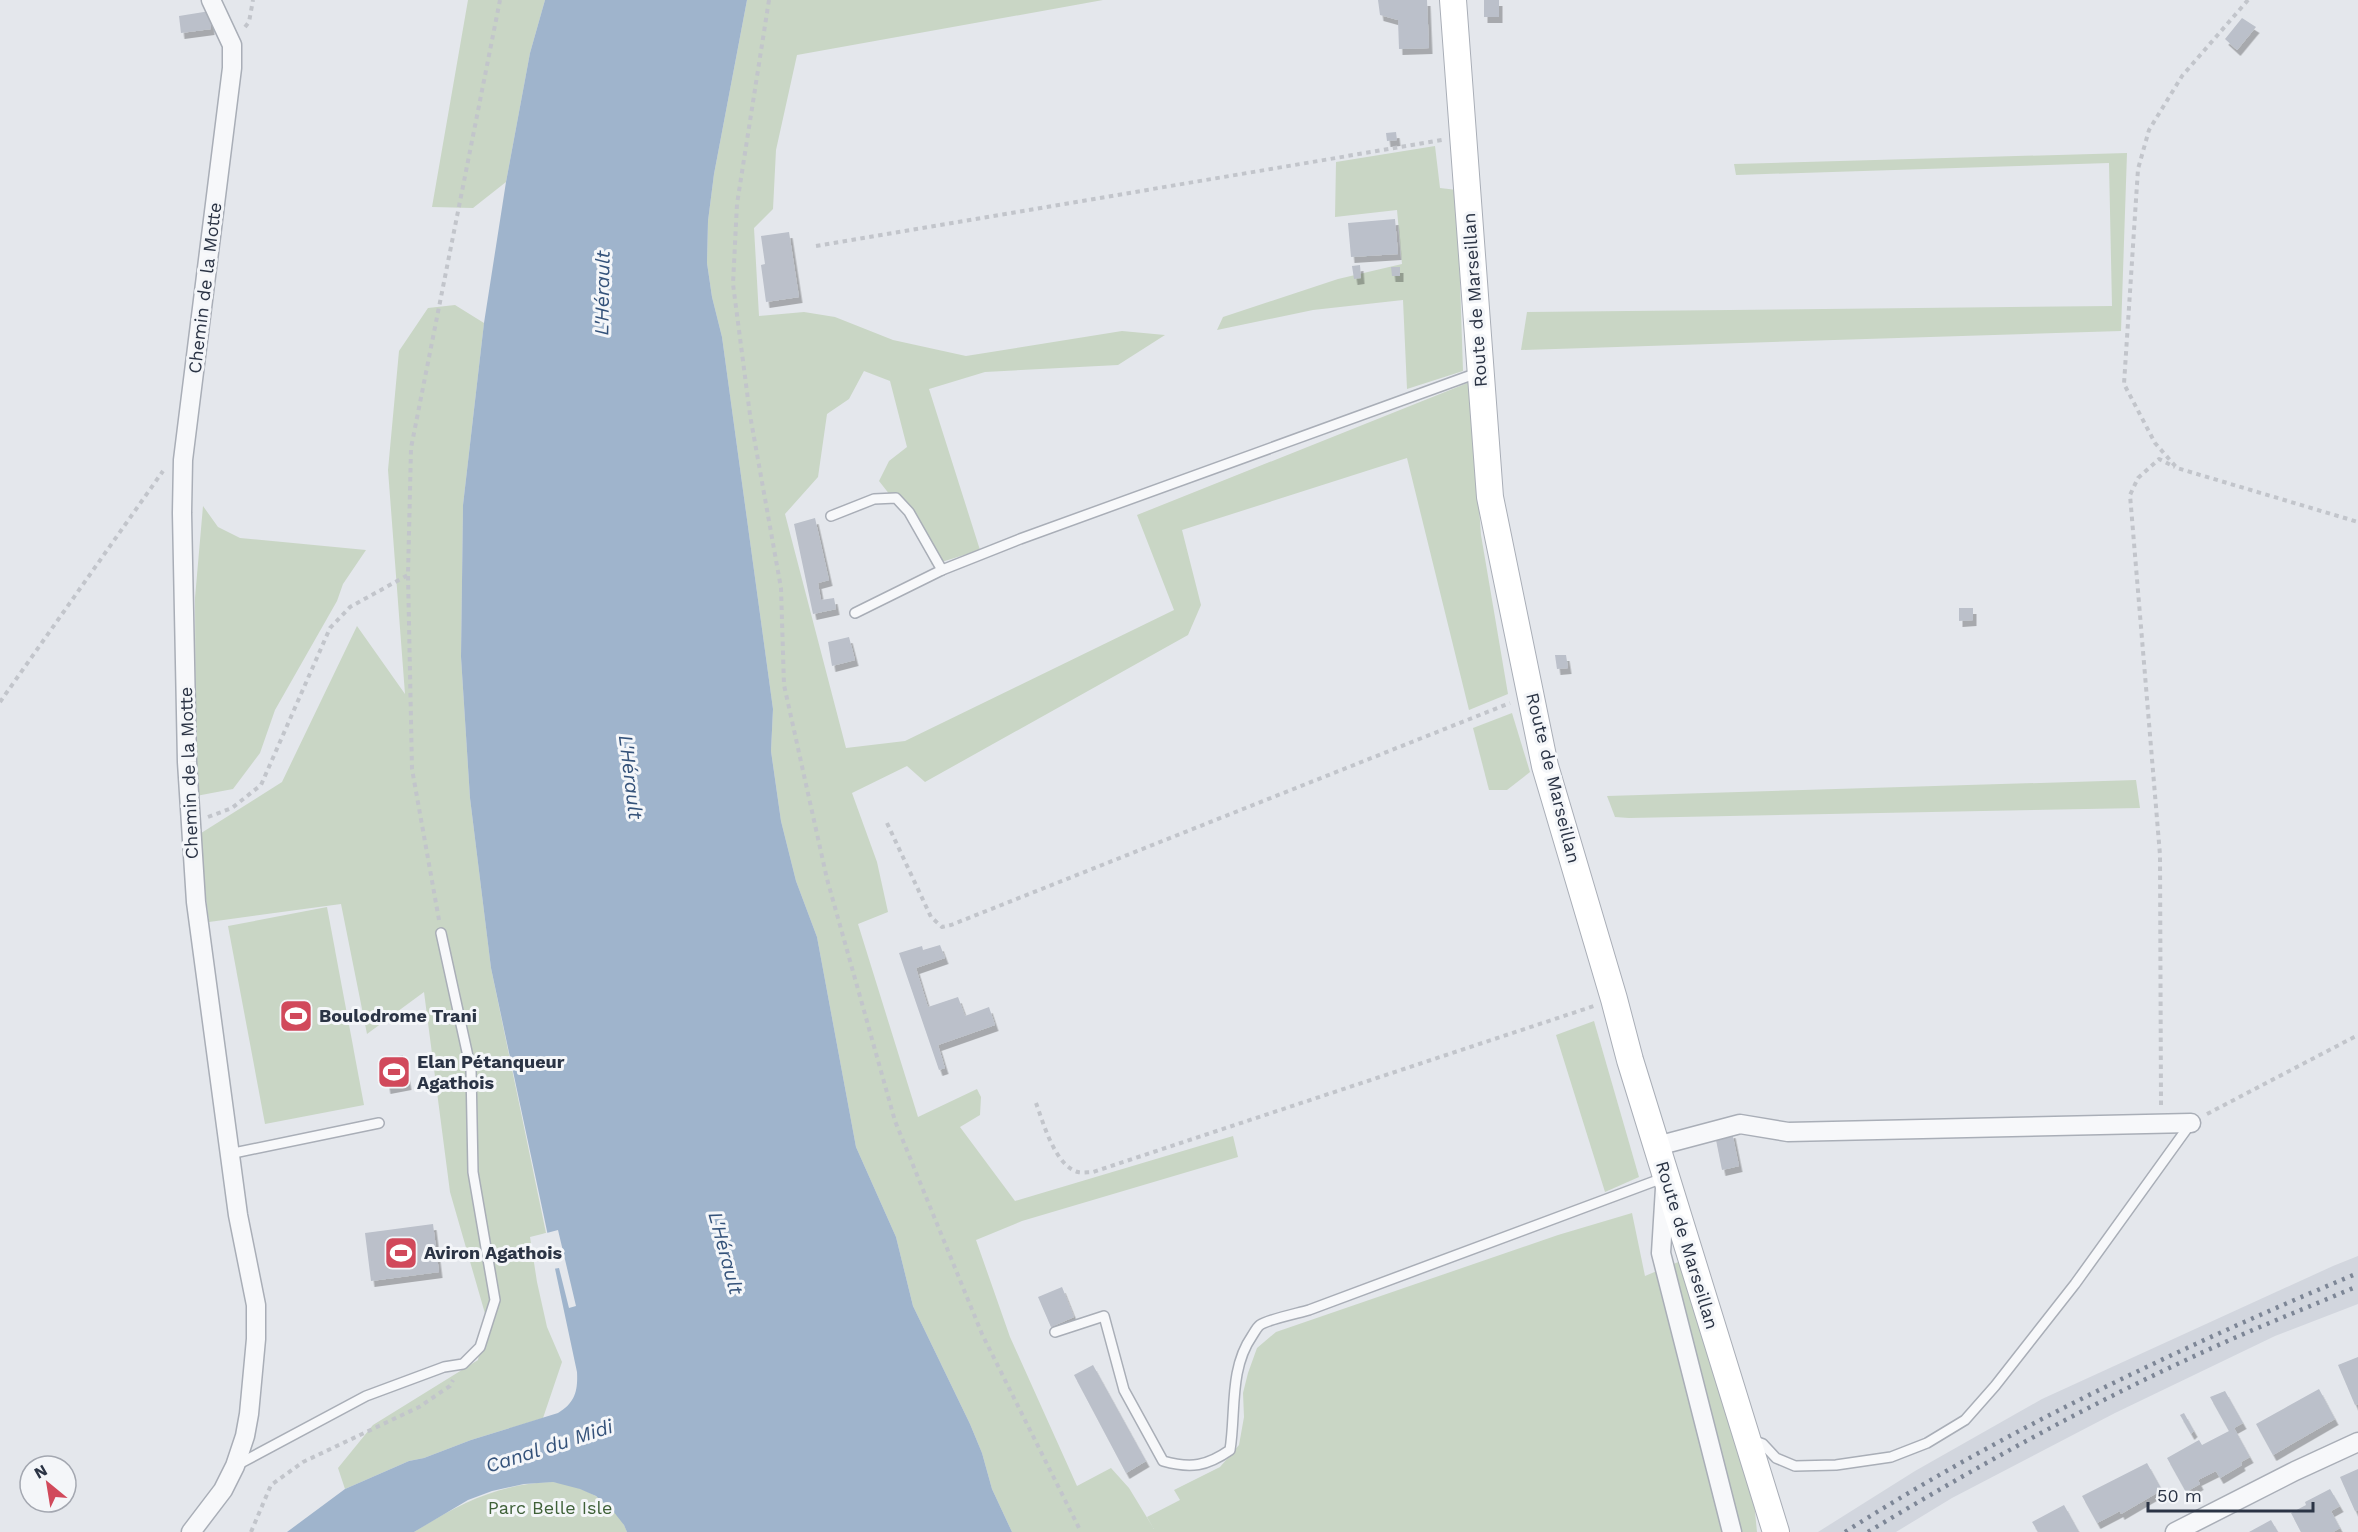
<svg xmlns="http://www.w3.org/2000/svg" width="2358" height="1532" viewBox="0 0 2358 1532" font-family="'Work Sans',sans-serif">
	<defs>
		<filter id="shadow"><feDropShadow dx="3.5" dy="6" stdDeviation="0" flood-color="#0004"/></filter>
	</defs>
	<rect width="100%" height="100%" fill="#e4e7ec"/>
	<polygon fill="#d2d6de" points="2358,1256 2358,1304 2275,1336 2115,1413 1952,1498 1896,1532 1818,1532 1915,1471 2042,1399 2333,1266"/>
	<g fill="#c9d6c5">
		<polygon points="468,0 545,0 530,53 506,182 473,208 432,207"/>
		<polygon points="747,0 1103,0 797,55 776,150 773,209 754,228 759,316 804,312 835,317 893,340 966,356 1122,331 1165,335 1118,365 985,372 929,389 980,550 932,565 912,523 879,481 889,461 907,447 890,381 864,371 849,399 827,414 818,477 785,514 846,748 905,741 1174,610 1137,515 1470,382 1481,535 1508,694 1469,710 1407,458 1182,530 1201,605 1188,635 925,782 907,766 852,793 877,862 888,912 858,924 918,1117 977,1089 981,1097 980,1115 960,1127 1015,1201 1233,1136 1238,1157 1022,1221 976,1240 1010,1337 1077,1486 1111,1468 1129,1488 1154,1529 1147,1517 1180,1500 1174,1490 1220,1467 1239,1445 1244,1417 1243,1393 1248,1373 1257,1348 1276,1332 1558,1235 1632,1213 1645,1276 1683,1260 1753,1491 1757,1532 1012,1532 992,1489 982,1453 970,1424 913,1306 896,1237 856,1147 817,937 796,881 781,821 771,751 773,709 722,337 712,297 707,263 708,221 714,174"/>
		<polygon points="1435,146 1440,188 1457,190 1463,371 1407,389 1403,300 1313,310 1217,330 1223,317 1338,279 1402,264 1397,210 1335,217 1336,162"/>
		<polygon points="2127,153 2121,331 1521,350 1527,312 2112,306 2109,163 1736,175 1734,164"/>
		<polygon points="455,305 484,323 463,505 461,657 470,798 491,968 546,1233 530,1237 537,1282 547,1327 562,1362 543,1418 471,1440 424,1458 409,1461 345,1489 338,1468 373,1425 478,1360 486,1317 450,1192 424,992 367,1034 341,904 209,922 198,835 282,782 357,626 405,694 388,470 399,351 428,308"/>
		<polygon points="203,506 218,527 240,538 366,550 343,584 337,601 275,710 260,753 233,789 196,796 195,598"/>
		<polygon points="1512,713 1530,772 1507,790 1489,790 1473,728"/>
		<polygon points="2136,780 2140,808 1629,818 1615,817 1607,796"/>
		<polygon points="327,907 364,1105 265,1124 228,926"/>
		<polygon points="1594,1021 1639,1177 1605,1192 1556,1035"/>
		<path d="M553,1482C582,1485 617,1502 627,1532H414C458,1504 500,1483 553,1482Z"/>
	</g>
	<path fill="#9fb4cc" d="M545,0H747L714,174L708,221L707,263L712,297L722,337L773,709L771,751L781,821L796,881L817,937L856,1147L896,1237L913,1306L970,1424L982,1453L992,1489L1012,1532H627L624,1525L613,1511L596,1496L580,1489L553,1482L524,1484L492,1491L468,1500L414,1532H287L345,1489L409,1461L424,1458L471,1440L558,1413C575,1403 578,1391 577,1372L491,968L470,798L461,657L463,505L484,323L506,182L530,53Z"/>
	<polygon fill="#e4e7ec" points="558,1230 576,1306 569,1308 559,1268 553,1269 552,1262 549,1262 543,1234"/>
	<g fill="#bbc0ca" filter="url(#shadow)">
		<polygon points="1378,0 1427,0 1429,48 1399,49 1398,20 1380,15"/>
		<rect x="1484" y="0" width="15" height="17"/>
		<polygon points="210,11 211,29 181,33 179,16"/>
		<polygon points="2242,18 2256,27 2237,50 2225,39"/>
		<polygon points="1396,132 1397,140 1387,141 1386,133"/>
		<polygon points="1395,219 1398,254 1351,257 1348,223"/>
		<polygon points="789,232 799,297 766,302 761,265 765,264 761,236"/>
		<polygon points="1360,265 1361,278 1354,279 1352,266"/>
		<polygon points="1391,267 1400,267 1400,276 1392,276"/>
		<polygon points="815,518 829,580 818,583 821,600 834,598 836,609 813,614 794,524"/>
		<polygon points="1959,608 1973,608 1973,620 1959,621"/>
		<polygon points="849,637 855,660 832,666 828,642"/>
		<polygon points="1555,655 1566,655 1568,668 1557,669"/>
		<polygon points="940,945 945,958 916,968 928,1007 958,997 965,1016 989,1007 995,1025 938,1045 945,1068 939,1070 899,953 922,946 923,950"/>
		<polygon points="403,1055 408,1084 387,1088 382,1059"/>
		<polygon points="1732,1132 1739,1166 1722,1170 1715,1135"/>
		<polygon points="433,1224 439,1272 371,1281 365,1233"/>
		<polygon points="1062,1287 1074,1317 1051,1327 1038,1297"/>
		<polygon points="2358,1357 2358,1404 2355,1405 2338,1365"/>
		<polygon points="1093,1365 1146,1461 1126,1473 1074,1375"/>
		<polygon points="2319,1389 2335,1419 2273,1455 2256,1424"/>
		<polygon points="2225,1391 2243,1423 2234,1428 2250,1457 2241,1462 2242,1465 2220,1478 2216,1471 2198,1480 2200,1484 2186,1492 2167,1458 2199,1440 2202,1445 2229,1431 2210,1397"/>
		<polygon points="2184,1413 2194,1431 2191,1434 2180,1415"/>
		<polygon points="2147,1463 2162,1490 2121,1514 2120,1511 2097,1523 2082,1496"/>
		<polygon points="2358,1469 2358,1510 2355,1511 2340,1477"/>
		<polygon points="2330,1489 2340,1506 2331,1511 2340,1528 2333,1532 2301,1532 2291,1513 2306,1505 2305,1502"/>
		<polygon points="2064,1505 2079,1532 2038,1532 2032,1522"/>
		<polygon points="2271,1520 2278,1532 2249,1532"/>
	</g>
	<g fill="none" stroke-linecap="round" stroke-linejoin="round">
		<defs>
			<g id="lane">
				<polyline points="831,516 874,499 896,498 909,512 942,570 855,613"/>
				<polyline points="942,570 1020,539 1480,372"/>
				<polyline points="229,1154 379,1123"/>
				<path d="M1055,1332L1104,1316L1124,1390L1163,1461C1191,1469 1207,1466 1230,1450C1236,1413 1229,1369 1252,1336C1254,1333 1257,1327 1260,1325C1266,1320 1299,1313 1309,1310L1663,1178"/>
				<polyline points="1752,1440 1763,1444 1776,1458 1795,1466 1836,1465 1891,1457 1927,1443 1965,1420 1995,1386 2075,1284 2191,1123"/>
				<polyline points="237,1465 366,1396 444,1367 463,1364 480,1347 495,1300 473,1172 471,1070 441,933"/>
			</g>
			<g id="street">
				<polyline points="1657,1146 1740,1124 1788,1132 2191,1123"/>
				<polyline points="1665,1188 1661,1253 1732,1532"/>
				<polyline points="191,1532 223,1490 235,1466 245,1436 249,1414 256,1339 256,1305 238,1215 196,902 187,762 182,513 183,460 232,68 232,45 211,0"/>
				<polyline points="2175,1532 2295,1471 2358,1442"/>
			</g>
			<polyline id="secondary" points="1453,0 1490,497 1545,766 1614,999 1630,1060 1776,1532"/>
		</defs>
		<use href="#lane" stroke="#a9aeb7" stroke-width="12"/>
		<use href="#street" stroke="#a9aeb7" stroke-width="21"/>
		<use href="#secondary" stroke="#a9aeb7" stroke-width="28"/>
		<g stroke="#c2c5cb" stroke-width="4" stroke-dasharray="4.5 4.5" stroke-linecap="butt">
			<polyline points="769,0 737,204 733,284 750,415 781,588 784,685 827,879 895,1121 982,1334 1081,1532"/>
			<polyline points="2248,0 2182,76 2149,130 2138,169 2124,384 2155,443 2177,468 2358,522"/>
			<polyline points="245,27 249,22 253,0"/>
			<polyline points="816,246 1442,140"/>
			<polyline points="0,702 163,471"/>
			<polyline points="208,817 232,808 261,785 330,628 350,607 408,575"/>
			<polyline points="887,823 931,917 942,927 951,925 1510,703"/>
			<polyline points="439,920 412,769 408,575 411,448 500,0"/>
			<path d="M1036,1103C1043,1122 1055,1166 1078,1172C1082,1173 1088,1172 1093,1172L1594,1006"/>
			<polyline points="2161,1105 2160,855 2130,495 2138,478 2159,459 2175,467"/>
			<polyline points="2207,1114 2358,1035"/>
			<polyline points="251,1532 271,1485 303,1462 419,1407 450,1386 453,1380"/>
		</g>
		<use href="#lane" stroke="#f7f8fa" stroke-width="9"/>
		<use href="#street" stroke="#f7f8fa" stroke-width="18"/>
		<use href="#secondary" stroke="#fff" stroke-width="26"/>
		<g stroke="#7d8696" stroke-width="4.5" stroke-dasharray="3 6" stroke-linecap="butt">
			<path d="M1845,1532C2007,1429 2181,1347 2358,1273"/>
			<path d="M1868,1532C1979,1465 2093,1402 2212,1348C2260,1326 2309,1307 2358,1286"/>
		</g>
	</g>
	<defs>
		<symbol id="stadium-square" viewBox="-11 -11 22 22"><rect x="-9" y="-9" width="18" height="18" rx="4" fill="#d1495b" stroke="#f4f6f9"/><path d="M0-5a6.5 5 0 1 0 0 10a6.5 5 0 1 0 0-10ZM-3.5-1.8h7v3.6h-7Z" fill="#fff"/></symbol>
	</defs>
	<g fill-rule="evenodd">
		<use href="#stadium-square" x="277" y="997" width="38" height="38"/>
		<use href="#stadium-square" x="375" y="1053" width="38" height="38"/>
		<use href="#stadium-square" x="382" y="1234" width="38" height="38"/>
	</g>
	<g text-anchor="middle" stroke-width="6" stroke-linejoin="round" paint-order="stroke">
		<g font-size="18" fill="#2b3445" stroke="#f4f6f9">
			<text transform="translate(205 288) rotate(-83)" y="6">Chemin de la Motte</text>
			<text transform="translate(1475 300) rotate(-94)" y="6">Route de Marseillan</text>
			<text transform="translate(189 773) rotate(-92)" y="6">Chemin de la Motte</text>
			<text transform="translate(1553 778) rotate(76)" y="6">Route de Marseillan</text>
			<text transform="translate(1687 1245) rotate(73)" y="6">Route de Marseillan</text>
		</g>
		<g font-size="18" font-weight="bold" fill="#2b3445" stroke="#f4f6f9" text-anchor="start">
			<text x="319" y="1022">Boulodrome Trani</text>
			<text x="417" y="1068">Elan Pétanqueur<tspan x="417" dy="21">Agathois</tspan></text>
			<text x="424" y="1259">Aviron Agathois</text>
		</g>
		<g font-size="18" fill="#3f6138" stroke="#f4f6f9">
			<text x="550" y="1514">Parc Belle Isle</text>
		</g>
		<g font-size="20" font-style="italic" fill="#34527a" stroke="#f4f6f9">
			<text transform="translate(602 293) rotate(-89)" y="7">L'Hérault</text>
			<text transform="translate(631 777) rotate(83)" y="7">L'Hérault</text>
			<text transform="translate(726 1253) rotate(75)" y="7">L'Hérault</text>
			<text transform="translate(549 1446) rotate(-18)" y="7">Canal du Midi</text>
		</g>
	</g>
	<g transform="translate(48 1484) rotate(330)"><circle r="28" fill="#f4f6f9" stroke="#a4a8b1" stroke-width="1.5"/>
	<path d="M0-4.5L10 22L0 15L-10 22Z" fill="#d1495b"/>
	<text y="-9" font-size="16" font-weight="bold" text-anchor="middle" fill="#2b3445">N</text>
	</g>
	<path d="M2148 1502v9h165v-9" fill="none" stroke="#2b3445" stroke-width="3"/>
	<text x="2157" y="1502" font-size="18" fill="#2b3445" stroke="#f4f6f9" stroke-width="4.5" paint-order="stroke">50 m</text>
</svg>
